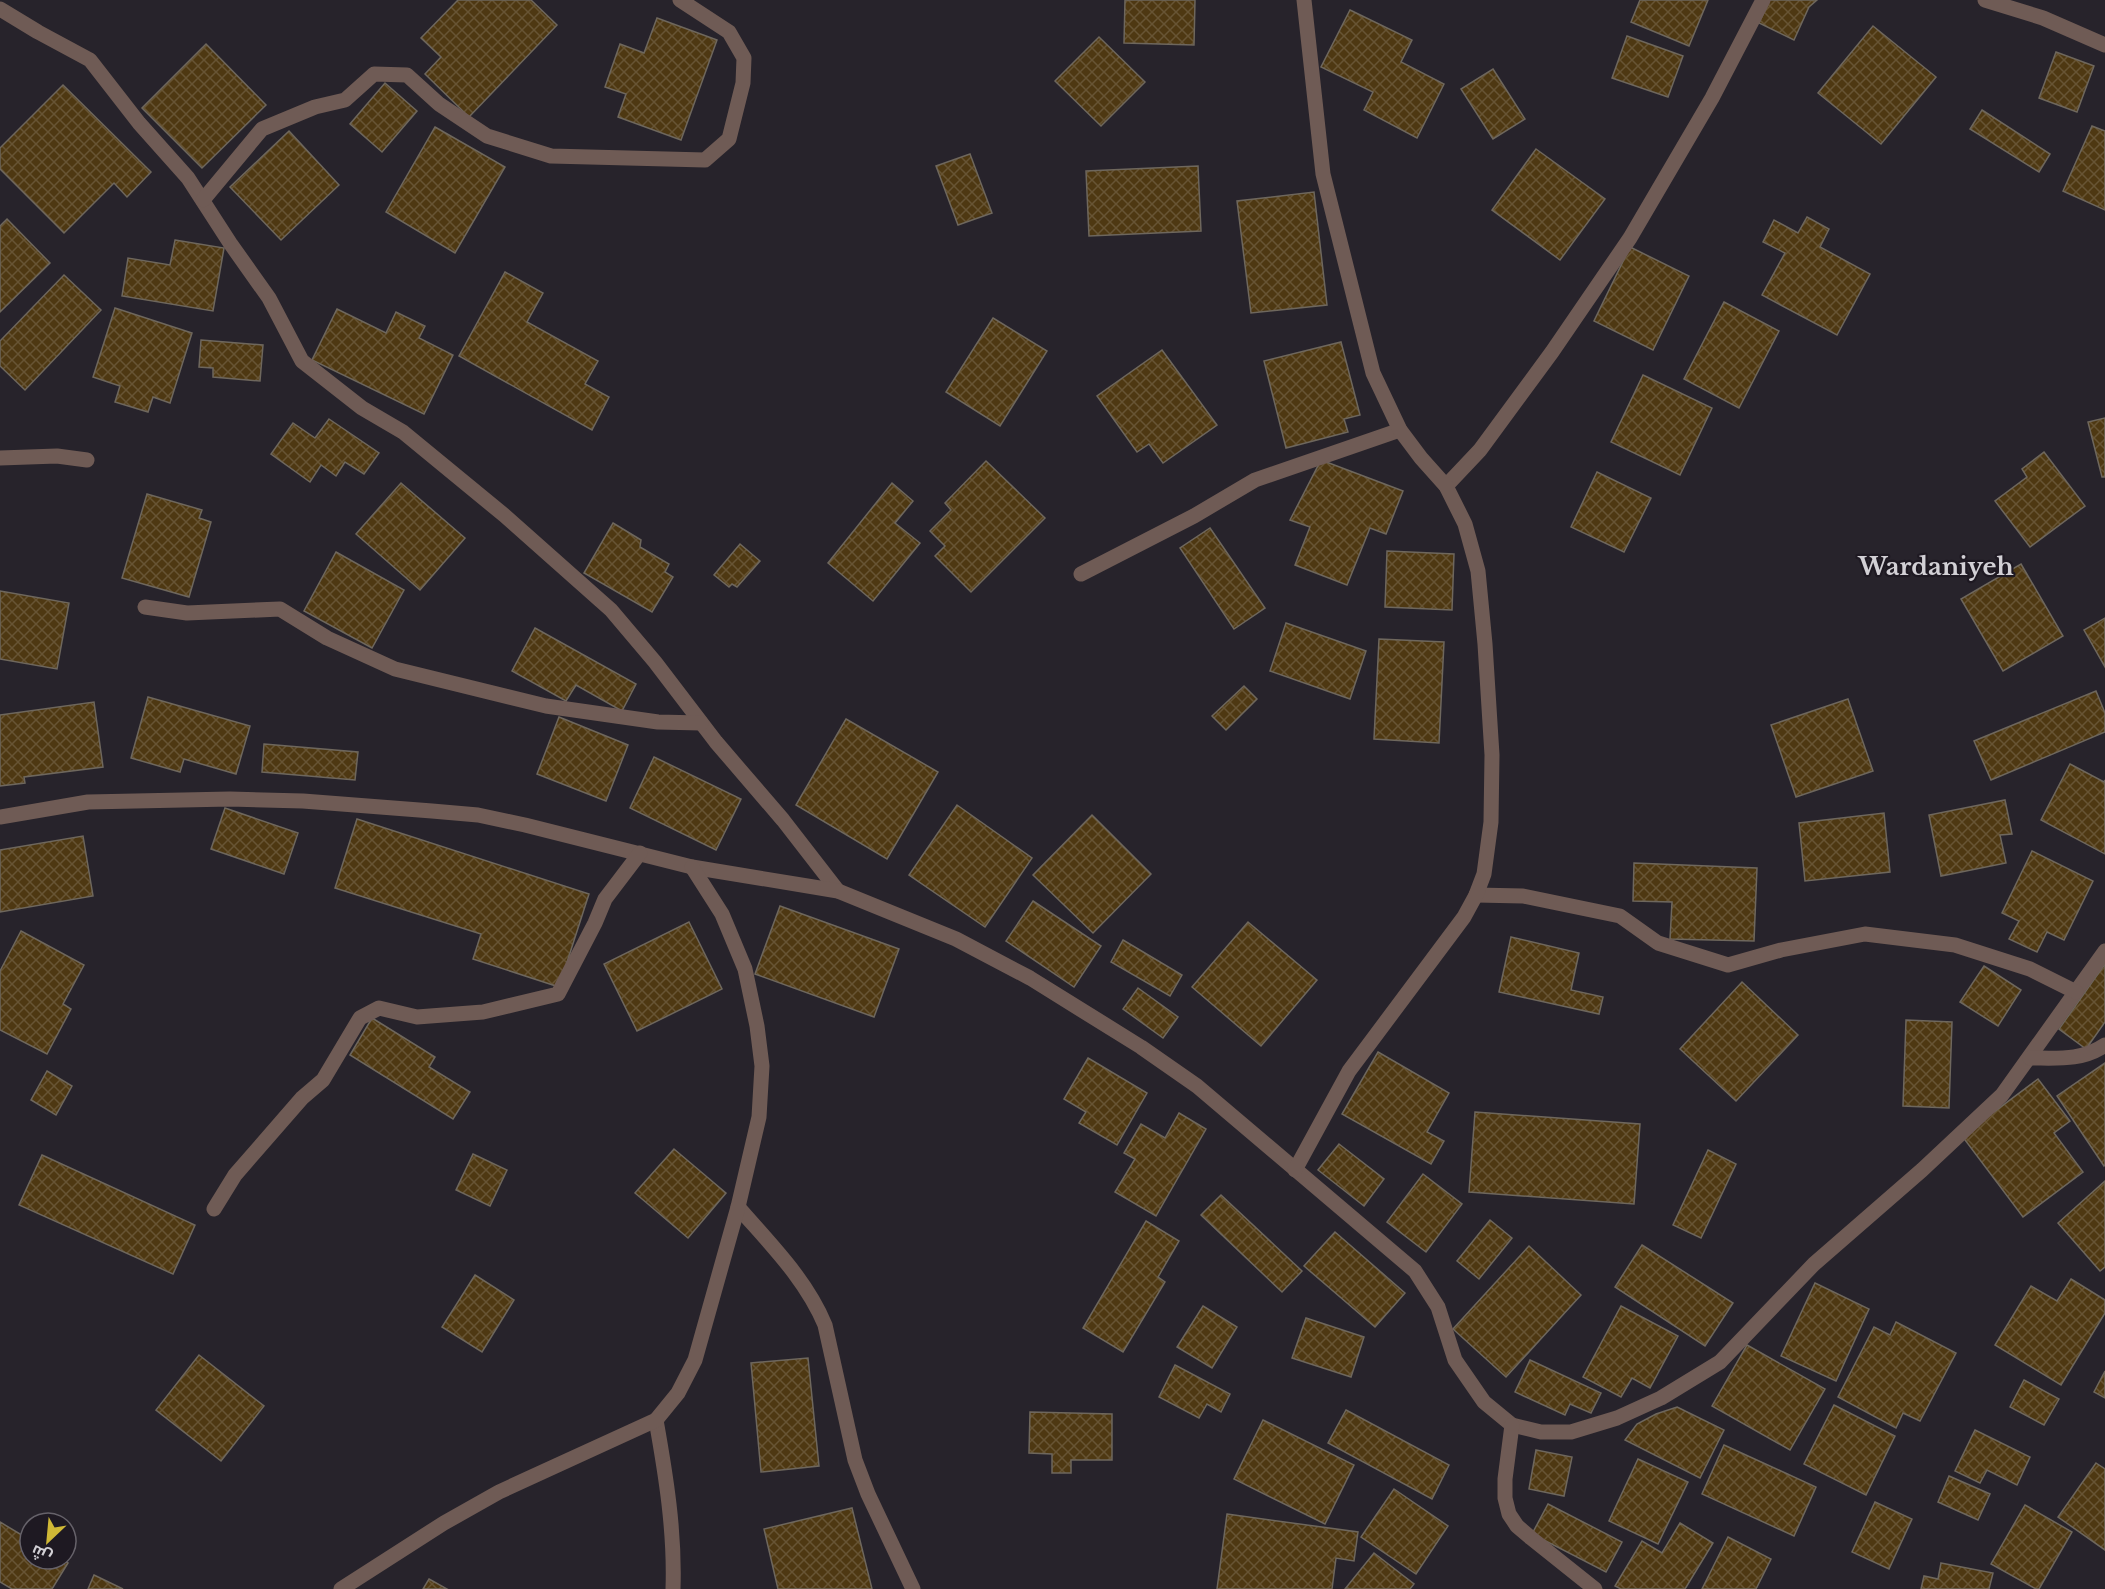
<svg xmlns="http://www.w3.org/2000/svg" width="2105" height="1589" viewBox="0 0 2105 1589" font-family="'Libre Baskerville',Cairo,serif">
	<defs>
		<pattern id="building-cross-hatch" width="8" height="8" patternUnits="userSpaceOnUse" patternTransform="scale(1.5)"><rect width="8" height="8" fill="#4e3812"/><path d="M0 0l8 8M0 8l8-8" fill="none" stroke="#675434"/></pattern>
	</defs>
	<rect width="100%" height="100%" fill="#27232b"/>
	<g fill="url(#building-cross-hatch)" stroke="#6e675d" stroke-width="1.5">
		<polygon points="458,0 531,0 557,25 469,117 425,74 441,57 421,38"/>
		<polygon points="1125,0 1195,0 1194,45 1124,43"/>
		<polygon points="1640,0 1708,0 1689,46 1631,22"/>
		<polygon points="1770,0 1817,0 1809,7 1794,40 1759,23"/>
		<polygon points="1350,10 1412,40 1401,62 1444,84 1417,138 1364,110 1373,92 1321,67"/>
		<polygon points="657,18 717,40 681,140 618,117 626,94 605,87 620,44 644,53"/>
		<polygon points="1873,26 1936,77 1881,144 1818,93"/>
		<polygon points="1627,36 1683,56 1668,97 1612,78"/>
		<polygon points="1099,37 1145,82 1101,126 1055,81"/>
		<polygon points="206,44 266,105 202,168 142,108"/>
		<polygon points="2056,52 2094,66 2077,112 2039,98"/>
		<polygon points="1493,69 1525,119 1493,139 1461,89"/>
		<polygon points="385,83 417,111 382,152 350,124"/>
		<polygon points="63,85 151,172 127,197 114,183 64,233 0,169 0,148"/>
		<polygon points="1982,110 2050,154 2039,172 1970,129"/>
		<polygon points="2092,126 2105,131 2105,210 2063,191"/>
		<polygon points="435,127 505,167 455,253 386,212"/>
		<polygon points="289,131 339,185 281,240 230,187"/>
		<polygon points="1536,149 1605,199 1560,260 1492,210"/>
		<polygon points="970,154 992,213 958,225 936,166"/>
		<polygon points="1198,166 1201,231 1089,236 1086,171"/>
		<polygon points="1314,192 1327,305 1251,313 1237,201"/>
		<polygon points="1807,217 1829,229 1820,247 1870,274 1837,335 1762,295 1785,253 1763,242 1774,220 1798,233"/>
		<polygon points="7,219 50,263 0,312 0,226"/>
		<polygon points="175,240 224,248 213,311 122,296 128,258 170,265"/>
		<polygon points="1630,247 1689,276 1653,350 1594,321"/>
		<polygon points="505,272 543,293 527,322 598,361 585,384 609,397 592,430 459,356"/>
		<polygon points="64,275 101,310 25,390 0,366 0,341"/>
		<polygon points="1724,302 1779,331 1739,408 1684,379"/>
		<polygon points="115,308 192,333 170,403 153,397 148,412 115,402 120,386 93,377"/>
		<polygon points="337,309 386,333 396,312 425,326 419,338 453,355 424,414 312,360"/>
		<polygon points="993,318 1047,351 1000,426 946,392"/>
		<polygon points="201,340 263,345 260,381 213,377 213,368 199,367"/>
		<polygon points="1341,342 1360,415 1344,419 1348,432 1286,448 1264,361"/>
		<polygon points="1162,350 1217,425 1163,463 1149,444 1137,452 1097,396"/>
		<polygon points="1643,375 1712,408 1680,475 1611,442"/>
		<polygon points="2105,418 2105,477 2102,477 2088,422"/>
		<polygon points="329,419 379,453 364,474 345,462 336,476 321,465 310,482 271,454 293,423 315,438"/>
		<polygon points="2044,452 2085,506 2030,547 1995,501 2027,477 2022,469"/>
		<polygon points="1321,460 1403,491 1386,534 1370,528 1347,585 1295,565 1310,527 1290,520"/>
		<polygon points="986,461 1045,518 971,592 935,556 945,546 930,531 951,510 945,503"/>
		<polygon points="1597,472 1651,498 1624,552 1571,527"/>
		<polygon points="401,483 465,538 420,590 356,534"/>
		<polygon points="892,483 913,501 895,523 920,543 873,601 828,563"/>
		<polygon points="147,494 202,510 199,518 211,522 189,597 122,578"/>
		<polygon points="613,523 641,540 640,547 669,564 665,572 673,577 652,612 584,573"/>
		<polygon points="1210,528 1265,608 1234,629 1180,548"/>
		<polygon points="740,544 760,561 737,587 732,584 729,587 714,575"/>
		<polygon points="1387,551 1454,554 1452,610 1385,607"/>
		<polygon points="336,552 404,590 372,648 304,611"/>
		<polygon points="2021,564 2063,636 2003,671 1961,599"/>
		<polygon points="0,591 69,603 57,669 0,659"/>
		<polygon points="2105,618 2105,667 2084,630"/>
		<polygon points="1286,623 1366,651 1350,699 1270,671"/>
		<polygon points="535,628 636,684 622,711 576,685 566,701 512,671"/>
		<polygon points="1379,639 1444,642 1439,743 1374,739"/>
		<polygon points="1244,686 1257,699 1226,730 1212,716"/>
		<polygon points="2096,691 2105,713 2105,732 1991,780 1974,741"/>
		<polygon points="148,697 250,726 236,774 184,759 180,772 131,758"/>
		<polygon points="1848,699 1873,771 1796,797 1771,725"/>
		<polygon points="94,702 103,767 24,777 25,783 0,786 0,715"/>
		<polygon points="559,717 628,745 606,801 537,774"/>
		<polygon points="846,719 938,772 887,859 796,805"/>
		<polygon points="264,744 358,752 355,780 262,772"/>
		<polygon points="654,757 741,799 716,850 630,808"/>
		<polygon points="2070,764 2104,782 2105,780 2105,854 2041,820"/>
		<polygon points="2005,800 2012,834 2000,835 2006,863 1941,876 1929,815"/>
		<polygon points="957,805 1032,858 985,927 909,875"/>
		<polygon points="225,808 298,833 284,874 211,849"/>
		<polygon points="1884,813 1890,872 1805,881 1799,823"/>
		<polygon points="1092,815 1151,874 1093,933 1033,875"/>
		<polygon points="357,819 589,894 559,987 473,959 481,934 335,888"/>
		<polygon points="83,836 93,896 0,912 0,850"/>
		<polygon points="2032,851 2093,881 2064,940 2047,932 2037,952 2009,939 2019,921 2002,913"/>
		<polygon points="1634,863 1757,868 1754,941 1670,939 1672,902 1633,901"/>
		<polygon points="1033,901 1101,946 1074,987 1006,941"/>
		<polygon points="780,906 899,949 874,1017 755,974"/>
		<polygon points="689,922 722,989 637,1031 604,964"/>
		<polygon points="1248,922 1317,980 1261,1046 1192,987"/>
		<polygon points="21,931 84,965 63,1004 71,1009 47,1054 0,1030 0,971"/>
		<polygon points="1511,937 1579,953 1571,990 1603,997 1599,1014 1499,992"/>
		<polygon points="1123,940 1182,975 1170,996 1111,962"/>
		<polygon points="2105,964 2105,1022 2086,1049 2059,1029"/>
		<polygon points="1984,966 2021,990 1998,1026 1960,1002"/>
		<polygon points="1742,982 1798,1035 1736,1101 1680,1049"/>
		<polygon points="1138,988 1178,1017 1163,1038 1123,1009"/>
		<polygon points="372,1018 435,1057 429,1067 470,1092 453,1119 350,1055"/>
		<polygon points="1906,1020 1952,1022 1949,1108 1903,1106"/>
		<polygon points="1378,1052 1449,1093 1427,1132 1444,1141 1431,1164 1342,1114"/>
		<polygon points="1088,1058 1147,1093 1117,1145 1079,1123 1086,1112 1064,1099"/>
		<polygon points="2105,1063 2105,1165 2104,1166 2057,1096"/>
		<polygon points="47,1071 72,1086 56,1115 31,1100"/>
		<polygon points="2038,1079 2070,1121 2054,1133 2083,1172 2023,1217 1962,1136"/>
		<polygon points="1475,1112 1640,1124 1634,1204 1469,1192"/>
		<polygon points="1179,1113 1206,1129 1156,1216 1115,1192 1135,1159 1124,1153 1141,1124 1165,1138"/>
		<polygon points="1339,1144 1384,1179 1364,1206 1318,1170"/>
		<polygon points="674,1149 726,1193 688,1238 635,1193"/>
		<polygon points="1708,1150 1736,1164 1701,1238 1673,1225"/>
		<polygon points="473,1154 507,1170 490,1206 456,1190"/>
		<polygon points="42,1155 195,1225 173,1274 19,1205"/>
		<polygon points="1423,1174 1462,1204 1426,1252 1387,1222"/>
		<polygon points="2105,1181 2105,1267 2100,1271 2058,1223"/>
		<polygon points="1221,1195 1302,1271 1282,1292 1201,1215"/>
		<polygon points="1490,1220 1512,1238 1479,1279 1457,1261"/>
		<polygon points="1146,1221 1179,1241 1158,1277 1165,1282 1123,1352 1083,1328"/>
		<polygon points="1335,1232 1405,1293 1375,1327 1304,1266"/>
		<polygon points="1642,1245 1733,1303 1705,1346 1615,1287"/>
		<polygon points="1529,1246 1581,1295 1506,1377 1453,1329"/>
		<polygon points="475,1275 514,1300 482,1352 442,1327"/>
		<polygon points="2071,1279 2105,1300 2105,1313 2061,1385 1995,1345 2031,1286 2057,1301"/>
		<polygon points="1815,1283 1869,1309 1836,1381 1781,1356"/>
		<polygon points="1203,1306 1237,1327 1212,1368 1177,1347"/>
		<polygon points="1621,1306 1678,1336 1650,1388 1632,1378 1621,1397 1583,1377"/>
		<polygon points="1306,1318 1364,1337 1351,1377 1292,1358"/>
		<polygon points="1896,1322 1956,1353 1920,1421 1903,1413 1896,1428 1838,1397 1874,1327 1890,1335"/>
		<polygon points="1747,1345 1825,1389 1790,1450 1712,1406"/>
		<polygon points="199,1355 264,1406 221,1461 156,1410"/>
		<polygon points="808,1358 819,1466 761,1472 751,1363"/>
		<polygon points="1530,1360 1601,1393 1591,1413 1570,1404 1565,1415 1515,1392"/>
		<polygon points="1175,1365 1230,1394 1221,1412 1207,1404 1199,1418 1159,1397"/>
		<polygon points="2105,1371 2105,1398 2094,1392"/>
		<polygon points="2024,1380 2059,1399 2044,1425 2010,1407"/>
		<polygon points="1834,1405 1895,1436 1866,1495 1804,1464"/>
		<polygon points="1677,1407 1724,1430 1700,1478 1625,1440 1637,1424 1656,1414"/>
		<polygon points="1346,1410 1449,1465 1432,1499 1328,1443"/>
		<polygon points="1030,1412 1112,1414 1112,1460 1071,1460 1071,1473 1052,1473 1052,1454 1029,1453"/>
		<polygon points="1263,1420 1354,1465 1325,1524 1234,1479"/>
		<polygon points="1975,1430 2030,1457 2017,1485 1987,1470 1980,1483 1955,1471"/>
		<polygon points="1724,1445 1816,1487 1794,1536 1702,1494"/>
		<polygon points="1536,1450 1572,1457 1564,1496 1529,1489"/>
		<polygon points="1638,1459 1688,1482 1658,1544 1609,1521"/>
		<polygon points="2096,1463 2105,1469 2105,1550 2058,1517"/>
		<polygon points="1949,1476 1990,1494 1978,1520 1938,1502"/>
		<polygon points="1394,1489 1448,1526 1416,1574 1361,1537"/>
		<polygon points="1875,1502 1912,1519 1889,1569 1852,1552"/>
		<polygon points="1548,1504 1622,1542 1606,1572 1532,1534"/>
		<polygon points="2025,1505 2072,1532 2039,1589 2036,1589 1991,1564"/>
		<polygon points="852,1508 872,1589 778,1589 764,1529"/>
		<polygon points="1227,1514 1358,1532 1354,1561 1336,1558 1332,1589 1217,1589"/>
		<polygon points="0,1522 30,1540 30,1559 61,1559 68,1563 52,1589 12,1589 0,1582"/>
		<polygon points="1680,1523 1713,1543 1685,1589 1621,1589 1615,1586 1642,1541 1662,1553"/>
		<polygon points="1728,1537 1771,1559 1756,1589 1702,1589"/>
		<polygon points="1374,1553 1414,1584 1410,1589 1345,1589"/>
		<polygon points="1941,1563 1993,1573 1989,1589 1921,1589 1924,1576 1938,1579"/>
		<polygon points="94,1575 123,1589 88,1589"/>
		<polygon points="429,1579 447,1589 423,1589"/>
	</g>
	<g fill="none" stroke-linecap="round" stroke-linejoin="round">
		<g stroke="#6f5b55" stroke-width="15">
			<polyline points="1985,0 2043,18 2105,45"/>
			<polyline points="0,9 38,32 90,60 139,123 188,178 230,243 269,298 302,361 362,408 403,432 504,515 611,610 655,662 716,742 783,820 838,891"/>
			<polyline points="203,200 262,129 315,107 345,100 374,74 407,75 439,104 487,136 551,156 705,160 729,139 743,83 744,58 729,32 680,0"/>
			<polyline points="0,458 57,456 87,460"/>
			<polyline points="1446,486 1480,450 1552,352 1630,238 1712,98 1763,0"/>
			<polyline points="1081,574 1194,516 1255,480 1400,430"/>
			<polyline points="145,607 187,613 280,609 327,638 395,669 546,706 658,722 701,723"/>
			<polyline points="0,817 88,802 230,799 303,801 432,811 478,815 525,825 692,867 838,891 956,939 1030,978 1141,1047 1197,1086 1415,1271 1438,1307 1455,1360 1484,1402 1512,1425 1541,1432 1571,1432 1617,1418 1661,1398 1720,1362 1814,1264 1922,1170 2002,1095 2105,951"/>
			<polyline points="1476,895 1523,896 1620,916 1658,943 1728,965 1781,950 1865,934 1955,945 2030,969 2076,992"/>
			<path d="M2030,1058C2057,1058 2082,1061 2105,1045"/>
			<polyline points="1295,1170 1349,1071 1464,917 1476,895 1484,874 1491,822 1492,755 1485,644 1478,571 1465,524 1446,486 1421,458 1400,430 1373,373 1323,174 1304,0"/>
			<path d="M738,1207C770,1244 806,1279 825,1325L855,1460L868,1494L913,1589"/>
			<polyline points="214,1209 235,1175 302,1098 323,1080 360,1018 379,1008 417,1017 483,1012 558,994 595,923 605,899 640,853"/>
			<path d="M656,1420C666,1476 675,1532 673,1589"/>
			<polyline points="1512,1425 1505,1479 1505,1498 1509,1514 1517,1526 1531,1538 1595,1589"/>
			<polyline points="341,1589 444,1523 499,1492 656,1420 678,1393 695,1360 738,1207 759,1117 762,1066 757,1026 745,969 722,914 692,867"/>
		</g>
	</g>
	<g text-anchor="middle" stroke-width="4.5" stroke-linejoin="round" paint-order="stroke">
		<g font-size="24" font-weight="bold" fill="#d2d0d5" stroke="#1e1922">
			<text x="1936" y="575">Wardaniyeh</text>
		</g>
	</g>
	<g transform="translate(48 1541) rotate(206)"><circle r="28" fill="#1e1922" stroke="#66626a" stroke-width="1.5"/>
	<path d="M0-4.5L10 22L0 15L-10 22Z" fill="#d0b836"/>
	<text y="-9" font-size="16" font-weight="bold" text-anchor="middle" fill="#d2d0d5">ش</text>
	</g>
</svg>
